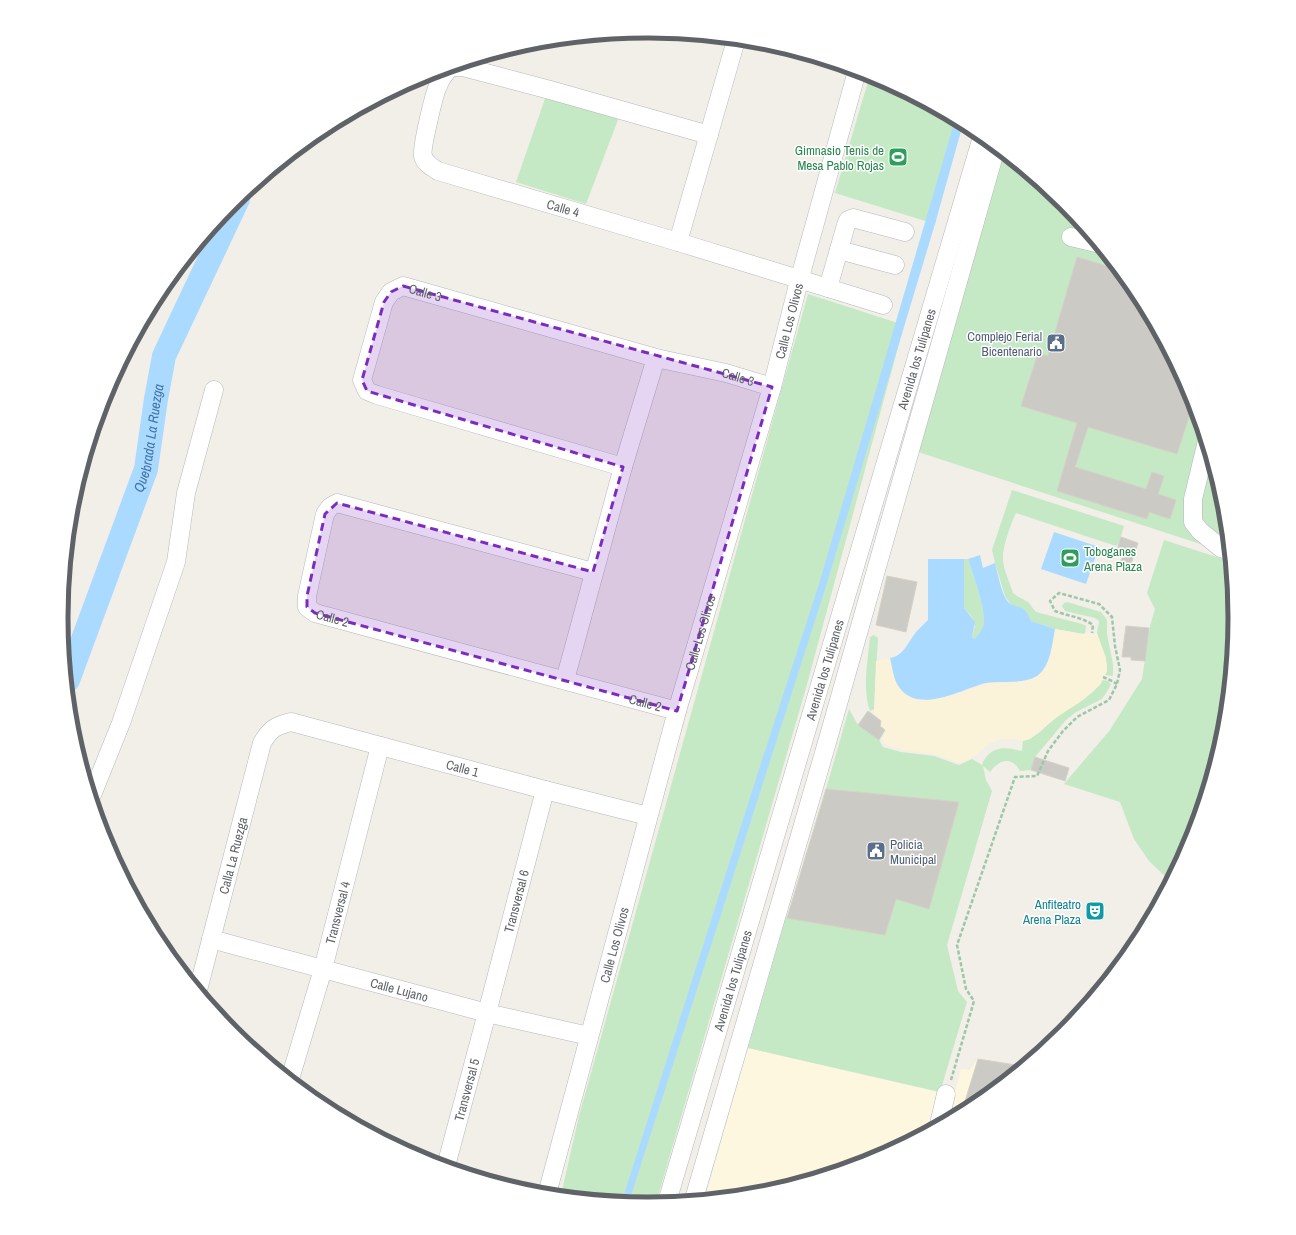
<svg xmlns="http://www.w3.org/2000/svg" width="1296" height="1235" viewBox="0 0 1296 1235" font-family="'Archivo Narrow',sans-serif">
	<rect width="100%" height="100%" fill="#f1efe8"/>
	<polygon fill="#fef7e0" points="748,1048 954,1096 961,1069 970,1070 978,1059 1022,1066 974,1105 872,1159 762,1193 705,1198"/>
	<g fill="#c5e8c5">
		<polygon points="870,75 958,122 935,224 835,193"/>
		<polygon points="547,93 619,117 586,204 516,182"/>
		<polygon points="1003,154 1063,203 1136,292 1190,393 1223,503 1228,553 918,452"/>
		<polygon points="808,294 904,325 806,688 656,1203 648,1204 561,1195 579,1116"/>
		<path d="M1012,490L1124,526L1119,543L1116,546L1016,513C1011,523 1002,548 1003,559C1003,569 1010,583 1013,593L1017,596L1028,602L1036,612L1082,624L1086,626L1085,633L1083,634L1055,629L1031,621L1026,611L1021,608L1013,606L1009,602L1005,596L995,563L992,550Z"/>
		<polygon points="1164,540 1229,561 1234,618 1223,732 1190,842 1169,880 1149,861 1134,839 1120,802 1064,784 1110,730 1142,679 1150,626 1155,609 1147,593"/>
		<path d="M964,559H968C973,575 985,607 984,623C983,628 978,636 974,639L972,637L975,626L972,617L964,608Z"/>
		<path d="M1067,602L1101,612L1107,620V634L1113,664V675L1112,676L1105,675C1111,661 1100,647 1097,634C1097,630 1099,625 1099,621L1095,618L1065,611L1062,606L1064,603Z"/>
		<path d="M874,635L878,638L874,709L870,711C862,688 868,661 870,637Z"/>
		<path d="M1102,680L1108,681L1111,684L1108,690L1102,699L1076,712L1066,720L1035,757L1031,770L1020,771C1012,755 998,760 990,772L983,766L986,780L992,791L947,945L958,991L967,1002L940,1092L748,1048L786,917L885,935L896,899L928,908L959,802L826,789L849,709L858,725L879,740L883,747L901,752L934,756L959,765L972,759L982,765C983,761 985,759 987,756C997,745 1009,748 1022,751L1023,741C1037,738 1046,725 1057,717C1072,706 1094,696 1102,680Z"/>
	</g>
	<polygon fill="#fbf3d9" points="1055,629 1083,634 1097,633 1106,658 1107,671 1100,685 1080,702 1057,717 1030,739 1023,741 1014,739 1001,739 990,743 973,757 960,763 934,754 904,750 885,744 882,738 885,730 880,726 881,720 874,714 876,661 890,658 897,683 934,699 962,692 987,683 1006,683 1027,679 1037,676 1046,666"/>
	<g fill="#aadaff">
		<polygon points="955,120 963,124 935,224 826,586 629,1202 622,1201 761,763 819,584"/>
		<polygon points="1054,532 1099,547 1086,584 1041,569"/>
		<path d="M980,555L983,568L995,563C998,574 1001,593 1008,602C1012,606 1017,606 1022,608C1027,611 1029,616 1031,621L1055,629C1052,644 1051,666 1037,676C1022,685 1002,680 986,683C961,689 916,717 897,684C893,676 892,666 890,658C904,656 908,642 916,632C920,628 924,624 928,620V559H964V608L975,622L972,637L974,639C978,636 983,628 984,623C985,607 973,575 968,559Z"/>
	</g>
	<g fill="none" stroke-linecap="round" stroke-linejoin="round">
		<path stroke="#aadaff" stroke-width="24" id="s1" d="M68,680L146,469L156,399L164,356L238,199"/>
	</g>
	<g fill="#cccac5" stroke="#d6d1c6">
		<polygon points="1077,257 1117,269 1136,292 1190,393 1193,404 1177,454 1088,427 1075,467 1146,489 1152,472 1164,476 1158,494 1176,500 1170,519 1149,512 1147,519 1057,491 1077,423 1021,406 1038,353 1048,356"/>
		<polygon points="1121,537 1138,543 1130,567 1120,563 1123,555 1116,553"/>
		<polygon points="887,576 917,582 906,632 876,625"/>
		<polygon points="1126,626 1149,628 1145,661 1131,660 1131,657 1122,657"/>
		<polygon points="868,711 881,721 880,726 885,730 879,740 858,725"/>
		<polygon points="1035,757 1069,768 1065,781 1031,770"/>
		<polygon points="826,789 959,802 929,909 896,899 885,935 787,918"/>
		<polygon points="978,1059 1022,1066 974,1105 962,1111"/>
	</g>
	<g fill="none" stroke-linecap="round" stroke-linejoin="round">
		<defs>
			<g id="minor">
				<polyline points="452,67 463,67 550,90 709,135"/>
				<path id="s2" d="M450,68C445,73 441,78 438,86C434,94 421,149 423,156C425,164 432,167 438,171L678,242L828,288"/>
				<polyline points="1071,237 1096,243"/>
				<polyline points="678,242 736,40"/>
				<polyline points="839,250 895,265"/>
				<polyline points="883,305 828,288 846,225 848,220 853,218 905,232"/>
				<polyline points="1206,445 1193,499 1193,522 1200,531 1221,548 1228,550"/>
				<path id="s3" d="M623,467L377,395L367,391L362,380L384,302L391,292L403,286L656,358L726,373L772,387"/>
				<path id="s4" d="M593,572L337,503L330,507L325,514L307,596V607L315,613L677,711"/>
				<polyline points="565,680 623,467 656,358"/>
				<polyline points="92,795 121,723 176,562 186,493 214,390"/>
				<path id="s5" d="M211,939L487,1013L589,1036"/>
				<path id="s6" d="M198,990L262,743C270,729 275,726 291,722L545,790L648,816"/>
				<path id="s7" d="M290,1079L323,969L380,746"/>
				<polyline points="939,1124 946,1094"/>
				<path id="s8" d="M446,1166L487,1013L545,790"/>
				<path id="s9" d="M547,1194L677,711L772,387L799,281L857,71"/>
				<polyline points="694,1199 828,739 996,148"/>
				<path id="s10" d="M667,1202L982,137"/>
			</g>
		</defs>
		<use href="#minor" stroke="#b5b8bc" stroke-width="19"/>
		<g stroke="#9cc7a9" stroke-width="2.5" stroke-dasharray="4 2" stroke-linecap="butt">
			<polyline points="1103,677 1112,681 1117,684"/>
			<path d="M951,1080L974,1001L966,989L957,945L1015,777L1037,776L1048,751L1063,731L1077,717L1109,700L1117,684L1120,670L1115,646L1112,617L1099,604L1059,593L1050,601L1055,611C1067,616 1082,617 1093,625L1092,633"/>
		</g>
		<use href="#minor" stroke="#fff" stroke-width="18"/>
	</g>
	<path fill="#7b2cbf" fill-opacity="0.2" stroke="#7b2cbf" stroke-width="3" stroke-dasharray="8 5" stroke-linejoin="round" d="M403,286L772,387L677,711L315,613L307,607V596L325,514L337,503L593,572L623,467L367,391L362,380L384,302L391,292Z"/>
	<defs>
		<symbol id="stadium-square" viewBox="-11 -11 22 22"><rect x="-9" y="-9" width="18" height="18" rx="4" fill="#2e9e5b" stroke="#fff"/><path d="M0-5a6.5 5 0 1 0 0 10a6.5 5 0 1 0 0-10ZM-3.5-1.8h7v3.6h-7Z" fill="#fff"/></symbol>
		<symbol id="civic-square" viewBox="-11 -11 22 22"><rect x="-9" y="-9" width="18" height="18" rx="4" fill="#5c6f8a" stroke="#fff"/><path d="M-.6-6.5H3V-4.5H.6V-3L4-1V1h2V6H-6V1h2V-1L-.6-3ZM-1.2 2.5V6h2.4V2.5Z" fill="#fff"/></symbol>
		<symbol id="theatre-square" viewBox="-11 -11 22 22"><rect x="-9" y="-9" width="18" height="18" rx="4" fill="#0f9aa8" stroke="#fff"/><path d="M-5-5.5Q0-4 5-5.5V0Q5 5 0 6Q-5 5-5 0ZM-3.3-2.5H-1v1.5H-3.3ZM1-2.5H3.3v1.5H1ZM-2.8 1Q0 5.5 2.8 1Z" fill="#fff"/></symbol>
	</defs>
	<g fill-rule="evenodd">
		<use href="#stadium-square" x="887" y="146" width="22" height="22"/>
		<use href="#civic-square" x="1045" y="332" width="22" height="22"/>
		<use href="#stadium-square" x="1059" y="547" width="22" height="22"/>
		<use href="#civic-square" x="865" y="840" width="22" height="22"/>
		<use href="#theatre-square" x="1084" y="900" width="22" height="22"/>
	</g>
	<g text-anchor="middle" stroke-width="3" stroke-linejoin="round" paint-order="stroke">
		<g font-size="13" fill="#27864d" stroke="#fff" text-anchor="end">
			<text x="884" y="155">Gimnasio Tenis de<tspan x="884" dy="15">Mesa Pablo Rojas</tspan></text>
			<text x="1084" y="556" text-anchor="start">Toboganes<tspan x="1084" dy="15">Arena Plaza</tspan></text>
		</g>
		<g font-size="13" fill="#5f6368" stroke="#fff">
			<text dy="5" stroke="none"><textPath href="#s2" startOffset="246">Calle 4</textPath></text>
			<text dy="5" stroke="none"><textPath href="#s3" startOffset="409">Calle 3</textPath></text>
			<text dy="5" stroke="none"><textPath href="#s9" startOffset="906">Calle Los Olivos</textPath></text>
			<text dy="5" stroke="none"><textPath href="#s10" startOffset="879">Avenida los Tulipanes</textPath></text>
			<text dy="5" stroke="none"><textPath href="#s3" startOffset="733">Calle 3</textPath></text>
			<text dy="5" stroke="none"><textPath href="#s4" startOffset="405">Calle 2</textPath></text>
			<text dy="5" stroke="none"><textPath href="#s9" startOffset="582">Calle Los Olivos</textPath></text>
			<text dy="5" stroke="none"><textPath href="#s10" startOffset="555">Avenida los Tulipanes</textPath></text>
			<text dy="5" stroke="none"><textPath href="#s4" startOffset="729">Calle 2</textPath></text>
			<text dy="5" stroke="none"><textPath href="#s6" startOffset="470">Calle 1</textPath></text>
			<text dy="5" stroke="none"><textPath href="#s6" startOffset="139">Calla La Ruezga</textPath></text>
			<text dy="5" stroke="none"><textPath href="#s8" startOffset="274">Transversal 6</textPath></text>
			<text dy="5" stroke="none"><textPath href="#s7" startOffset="173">Transversal 4</textPath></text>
			<text dy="5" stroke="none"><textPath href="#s9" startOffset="258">Calle Los Olivos</textPath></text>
			<text dy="5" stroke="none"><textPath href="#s10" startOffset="231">Avenida los Tulipanes</textPath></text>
			<text dy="5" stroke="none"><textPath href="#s5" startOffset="195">Calle Lujano</textPath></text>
			<text dy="5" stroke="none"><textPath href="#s8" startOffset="79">Transversal 5</textPath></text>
		</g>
		<g font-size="13" fill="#4e5e75" stroke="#fff" text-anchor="end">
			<text x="1042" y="341">Complejo Ferial<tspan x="1042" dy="15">Bicentenario</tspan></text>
			<text x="890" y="849" text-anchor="start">Policia<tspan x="890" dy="15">Municipal</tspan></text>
		</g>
		<g font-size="13" fill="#0d838f" stroke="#fff" text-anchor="end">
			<text x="1081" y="909">Anfiteatro<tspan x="1081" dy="15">Arena Plaza</tspan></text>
		</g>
		<g font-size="14" font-style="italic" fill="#4174aa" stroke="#fff">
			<text dy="5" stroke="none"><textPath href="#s1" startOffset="256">Quebrada La Ruezga</textPath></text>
		</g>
	</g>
	<path d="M0 0H1296V1235H0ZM647 38H649A579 579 0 0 1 1228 617V618A579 579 0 0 1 649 1197H647A579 579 0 0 1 68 618V617A579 579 0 0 1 647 38Z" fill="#fff" fill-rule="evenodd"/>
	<path fill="none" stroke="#5f6368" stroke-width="5" d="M647 38H649A579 579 0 0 1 1228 617V618A579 579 0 0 1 649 1197H647A579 579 0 0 1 68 618V617A579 579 0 0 1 647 38Z"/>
</svg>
